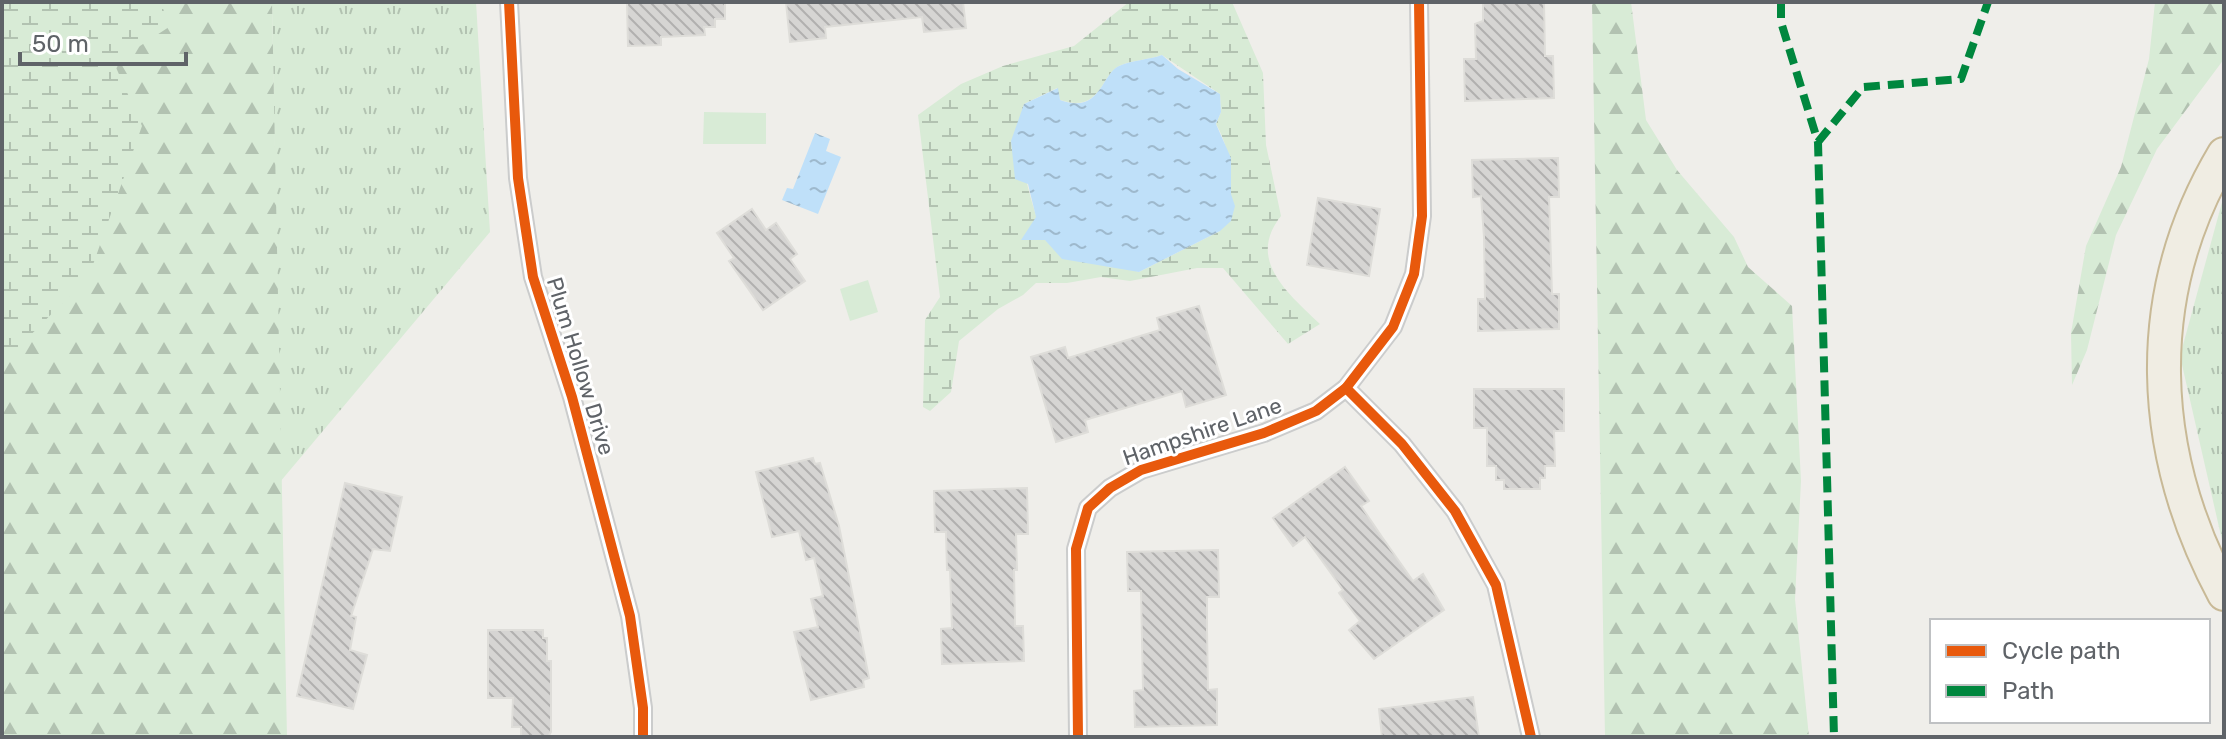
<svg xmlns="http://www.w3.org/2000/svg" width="2226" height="739" viewBox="0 0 2226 739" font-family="Rubik,sans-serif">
	<defs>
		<pattern id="grass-tufts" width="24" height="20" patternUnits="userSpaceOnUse" patternTransform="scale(2)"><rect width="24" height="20" fill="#d8ebd6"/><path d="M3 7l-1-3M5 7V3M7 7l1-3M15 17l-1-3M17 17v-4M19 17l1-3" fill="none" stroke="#b2c2b1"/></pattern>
		<pattern id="forest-firs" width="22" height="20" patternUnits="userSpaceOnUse" patternTransform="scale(2)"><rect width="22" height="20" fill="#d8ebd6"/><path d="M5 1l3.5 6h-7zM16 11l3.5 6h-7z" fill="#b2c2b1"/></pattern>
		<pattern id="wetland-marsh" width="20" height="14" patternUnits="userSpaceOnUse" patternTransform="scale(2)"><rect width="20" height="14" fill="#d8ebd6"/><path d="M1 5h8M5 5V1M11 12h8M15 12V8" fill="none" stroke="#b2c2b1"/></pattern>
		<pattern id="water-ripples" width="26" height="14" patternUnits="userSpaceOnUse" patternTransform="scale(2)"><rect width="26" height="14" fill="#bfe0f9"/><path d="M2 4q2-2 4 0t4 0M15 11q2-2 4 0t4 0" fill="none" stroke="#9eb9cd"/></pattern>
		<pattern id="building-back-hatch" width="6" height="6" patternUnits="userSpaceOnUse" patternTransform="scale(2)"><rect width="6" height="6" fill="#d6d5d3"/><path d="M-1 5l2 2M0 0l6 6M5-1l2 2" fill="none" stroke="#b1b0af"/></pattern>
	</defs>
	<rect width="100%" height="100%" fill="#efeeea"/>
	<g fill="url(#grass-tufts)">
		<polygon points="272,2 476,2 490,232 280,482"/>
		<polygon points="2224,195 2224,549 2180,356"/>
	</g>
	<g fill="url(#forest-firs)">
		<polygon points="2,2 272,2 287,737 2,737"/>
		<polygon points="1592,2 1631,2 1646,120 1677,170 1734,237 1748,267 1792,306 1801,481 1795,599 1809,737 1605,737"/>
		<polygon points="2155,2 2224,2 2224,59 2157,149 2116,235 2087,350 2072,385 2071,333 2086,246 2121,167 2149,59"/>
	</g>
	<g fill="url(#wetland-marsh)" fill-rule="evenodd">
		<polygon points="2,2 161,2 169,27 114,63 142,126 89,276 2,364"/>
		<path d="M1129,2H1232L1263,73L1266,145L1281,216C1246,260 1288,293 1320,324L1288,344L1223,268H1197L1130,281L1101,277L1067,283H1036L1023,295L998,309L959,341L951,392L930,411L923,407L925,320L940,297L918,115L961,84L1003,66L1074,46ZM1162,55L1220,94L1221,112L1216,124C1236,160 1231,192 1220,231L1139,272L1045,240C1031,205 1012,140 1024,104L1057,88L1060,100C1101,114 1101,75 1119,66C1132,60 1148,60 1162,55Z"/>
	</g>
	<g fill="#d8ebd6">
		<polygon points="704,112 766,113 766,144 703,144"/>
		<polygon points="868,280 878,312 850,321 840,289"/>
	</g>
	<g fill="url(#water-ripples)">
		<path d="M1162,55L1178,69L1220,94L1221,112L1216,124L1231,158V194L1235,206L1231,221L1220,231L1139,272L1062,259L1045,240H1021L1036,217L1028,184L1015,179L1011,141L1024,104L1058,88L1060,100C1101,115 1101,74 1119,66C1132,60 1148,60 1162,55Z"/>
		<polygon points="815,133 830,139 826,151 841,157 818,214 782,200 787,188 793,189"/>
	</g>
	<g fill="url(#building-back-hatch)" stroke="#deddd9" stroke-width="2">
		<polygon points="627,2 725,2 725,19 715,19 715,27 704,27 705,35 661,37 661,45 628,46"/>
		<polygon points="786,2 963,2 966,28 924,32 922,17 825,27 826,38 790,42"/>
		<polygon points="1483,2 1544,2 1545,56 1553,56 1554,98 1465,101 1464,59 1476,59 1475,24 1483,21"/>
		<polygon points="1558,158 1559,197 1549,197 1552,294 1559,294 1559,329 1478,331 1478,299 1485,299 1484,237 1481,196 1473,197 1472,160"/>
		<polygon points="1318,198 1380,209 1369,276 1307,265"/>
		<polygon points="752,209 766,230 776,223 797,254 790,259 805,281 763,310 729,261 734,258 717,233"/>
		<polygon points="1199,306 1226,395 1186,407 1182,391 1085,420 1088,432 1056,442 1031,357 1065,347 1068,358 1160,330 1157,318"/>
		<polygon points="1474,389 1564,389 1564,431 1554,431 1555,466 1545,466 1545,478 1540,478 1540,489 1504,489 1504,480 1496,480 1496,466 1487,466 1487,428 1474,428"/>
		<polygon points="813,458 815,464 820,463 839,526 869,678 863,680 864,687 811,700 794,632 818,627 811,599 823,596 814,558 806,560 799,531 772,537 756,472"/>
		<polygon points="1345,467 1369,501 1361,506 1382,537 1413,581 1423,574 1444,610 1374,659 1349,630 1360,621 1339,593 1343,590 1305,537 1293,546 1273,518"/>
		<polygon points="345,483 402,497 390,551 373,549 351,616 356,617 350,650 367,655 353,709 297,696"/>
		<polygon points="1027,488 1028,534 1016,534 1017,570 1014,570 1015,626 1023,626 1024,661 942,664 941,629 952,628 950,570 947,570 946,532 935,532 934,491"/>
		<polygon points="1218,550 1219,597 1207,597 1207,631 1208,690 1217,689 1217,725 1135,727 1134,691 1143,690 1141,591 1128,591 1127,552"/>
		<polygon points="488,630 543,630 543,638 547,638 547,661 551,661 551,732 548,737 521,737 521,727 512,727 513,698 488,698"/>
		<polygon points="1473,697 1479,737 1382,737 1379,709"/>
	</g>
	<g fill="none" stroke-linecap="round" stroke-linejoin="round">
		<defs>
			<g id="street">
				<polyline points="509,2 518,178 533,277 572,397 630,616 643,708 643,737"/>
				<polyline points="1346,388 1402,444 1455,511 1496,585 1531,737"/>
				<polyline points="1078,737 1076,549 1088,508 1110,488 1141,470 1264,433 1316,411 1346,388 1393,327 1414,274 1422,216 1419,2"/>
			</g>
			<path id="highway" d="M2224,154C2140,295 2148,452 2224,594"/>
		</defs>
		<use href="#street" stroke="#cbcccc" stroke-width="20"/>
		<use href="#highway" stroke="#c8b996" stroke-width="36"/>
		<use href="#street" stroke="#fdfcfc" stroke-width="16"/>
		<use href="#highway" stroke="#f0ede3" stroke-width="32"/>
		<g stroke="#00873e" stroke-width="8" stroke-dasharray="16 8" stroke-linecap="butt">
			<polyline points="1781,2 1781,22 1818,142 1834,737"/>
			<polyline points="1818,142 1863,87 1961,79 1988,2"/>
		</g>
		<defs>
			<g id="cycleway">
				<polyline points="509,2 518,178 533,277 572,397 630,616 643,708 643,737"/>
				<polyline points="1346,388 1402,444 1455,511 1496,585 1531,737"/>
				<polyline points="1078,737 1076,549 1088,508 1110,488 1141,470 1264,433 1316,411 1346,388 1393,327 1414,274 1422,216 1419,2"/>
			</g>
		</defs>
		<use href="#cycleway" stroke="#fff" stroke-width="15"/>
		<use href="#cycleway" stroke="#e8590c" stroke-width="10"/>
	</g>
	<g text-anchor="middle" stroke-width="6" stroke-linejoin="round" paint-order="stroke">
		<g font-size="22" fill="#5f6368" stroke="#fff">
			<text transform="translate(581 366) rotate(73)" y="8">Plum Hollow Drive</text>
			<text transform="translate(1202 431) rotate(-19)" y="8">Hampshire Lane</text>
		</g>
	</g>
	<rect width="2226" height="739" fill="none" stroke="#5f6368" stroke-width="8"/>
	<rect x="1930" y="619" width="280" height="104" fill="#ffffff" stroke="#bfc1c3" stroke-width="2"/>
	<rect x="1946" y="645" width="40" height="12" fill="#e8590c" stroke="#bfc1c3" stroke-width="2"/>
	<text x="2002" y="659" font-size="24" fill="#5f6368">Cycle path</text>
	<rect x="1946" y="685" width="40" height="12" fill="#00873e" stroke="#bfc1c3" stroke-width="2"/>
	<text x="2002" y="699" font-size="24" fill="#5f6368">Path</text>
	<path d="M20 52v12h166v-12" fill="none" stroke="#5f6368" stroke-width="4"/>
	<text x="32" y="52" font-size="24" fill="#5f6368" stroke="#ffffff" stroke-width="6" paint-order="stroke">50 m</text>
</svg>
